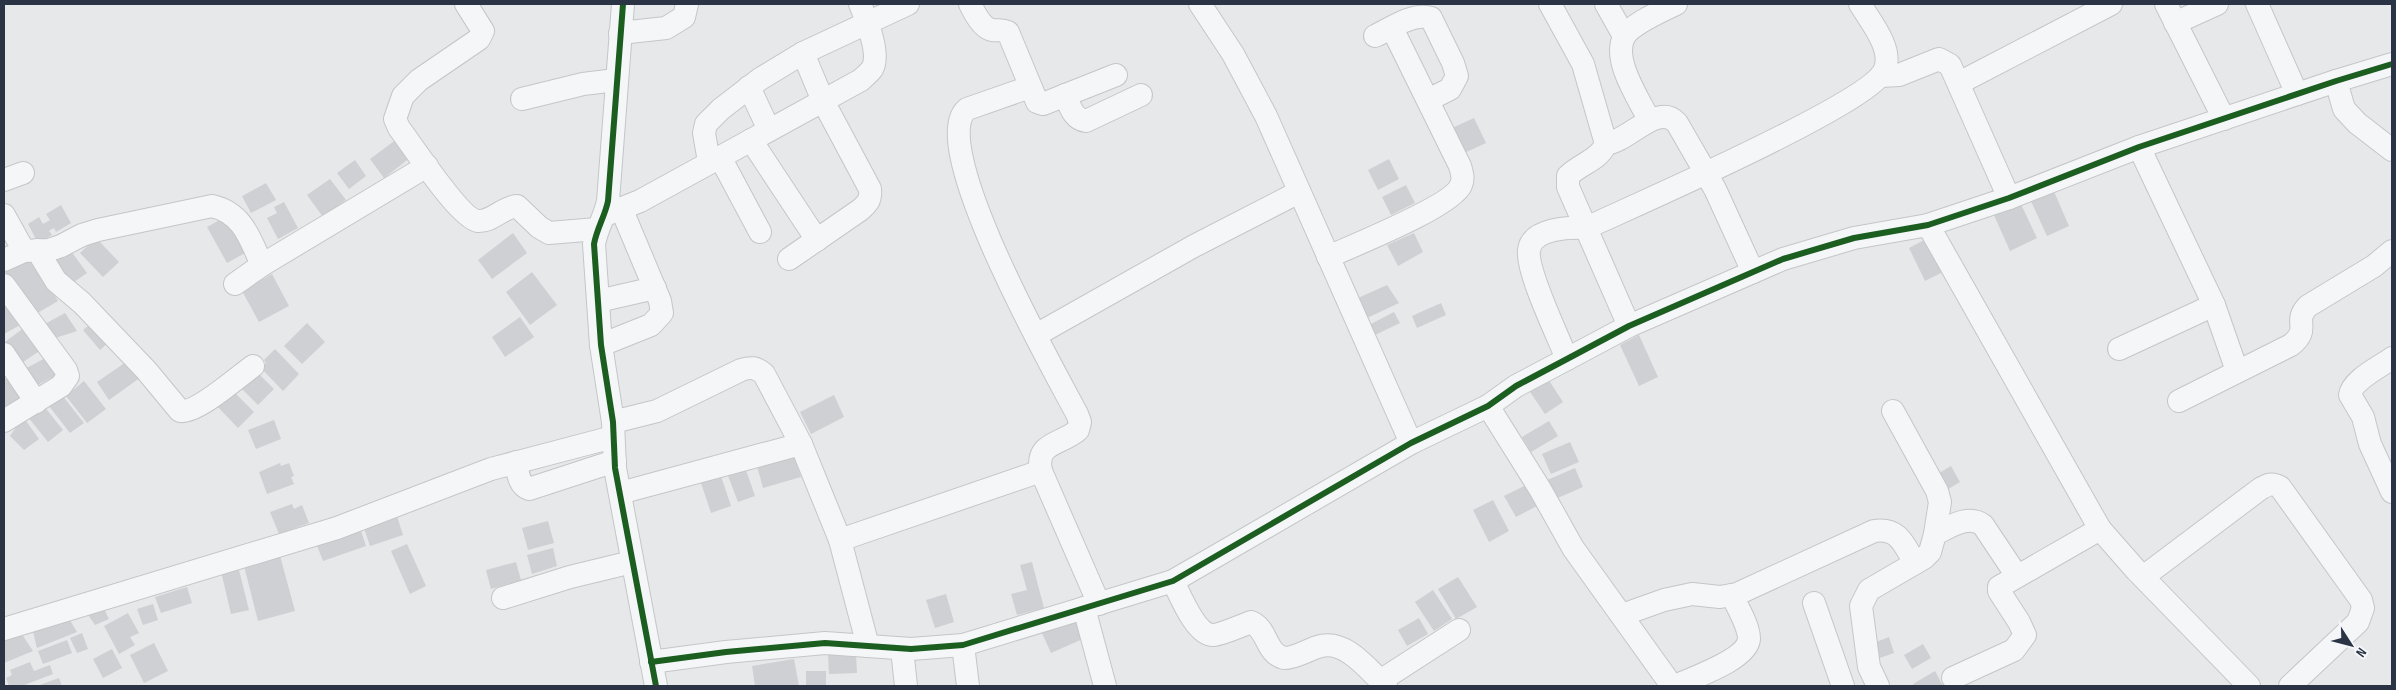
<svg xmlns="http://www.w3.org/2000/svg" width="2396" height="690" viewBox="0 0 2396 690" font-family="'Sofia Sans Condensed',sans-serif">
	<rect width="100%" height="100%" fill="#e6e8ea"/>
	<g fill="#ced0d3">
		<polygon points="1474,118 1486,143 1462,154 1450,129"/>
		<polygon points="401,136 415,154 384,178 370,159"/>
		<polygon points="1389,159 1399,179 1378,190 1368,170"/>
		<polygon points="355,160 366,176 349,189 337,173"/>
		<polygon points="330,179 346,200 323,217 307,195"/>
		<polygon points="266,183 276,200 251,213 242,196"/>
		<polygon points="1406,185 1415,203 1391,215 1382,197"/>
		<polygon points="2052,187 2069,226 2047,236 2029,197"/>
		<polygon points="2019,200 2037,238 2010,251 1993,213"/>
		<polygon points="284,202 298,228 278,239 267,218 277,213 274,207"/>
		<polygon points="61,205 71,223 56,232 54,228 49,231 52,235 38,243 28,224 39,217 43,224 50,220 46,214"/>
		<polygon points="227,216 247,252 227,263 207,227"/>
		<polygon points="513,233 527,253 492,279 478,260"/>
		<polygon points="1414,233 1423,252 1398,266 1387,245"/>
		<polygon points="96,238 119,262 103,277 80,253"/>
		<polygon points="1926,239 1943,272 1925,281 1909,248"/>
		<polygon points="68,247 87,273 67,287 49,260"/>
		<polygon points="32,256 58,301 34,315 5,272"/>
		<polygon points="532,272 557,305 530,325 506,292"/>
		<polygon points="272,274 289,306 259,322 242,291"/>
		<polygon points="1387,285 1399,303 1367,318 1358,298"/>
		<polygon points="10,303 22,324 4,334 4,307"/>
		<polygon points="1441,303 1446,315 1417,328 1412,316"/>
		<polygon points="1394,312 1400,323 1375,335 1369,325"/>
		<polygon points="65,313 77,331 52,339 43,325"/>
		<polygon points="520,317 534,337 505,357 492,337"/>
		<polygon points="93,322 109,342 100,350 83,330"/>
		<polygon points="307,323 325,342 302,364 284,346"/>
		<polygon points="25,327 41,350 20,364 5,342"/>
		<polygon points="1639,335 1658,377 1639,386 1620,345"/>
		<polygon points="275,349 299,374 283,391 261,368 266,363 264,360"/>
		<polygon points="49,356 58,374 32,388 23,370"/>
		<polygon points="129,360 141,377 109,400 97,382"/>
		<polygon points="257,372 274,389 258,405 241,388"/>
		<polygon points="14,374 28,396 7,409 4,404 4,380"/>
		<polygon points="1548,379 1563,402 1545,414 1530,392"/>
		<polygon points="84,381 106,409 87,423 66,396"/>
		<polygon points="232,390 254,412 238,428 216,405"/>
		<polygon points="62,395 84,423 70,433 49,406"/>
		<polygon points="834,395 844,417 811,434 800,412"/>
		<polygon points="43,405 63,430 48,442 28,417"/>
		<polygon points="23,417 39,439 24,450 10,436"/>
		<polygon points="274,420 281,439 256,449 248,430"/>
		<polygon points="1549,421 1558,436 1531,452 1522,437"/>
		<polygon points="1570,442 1579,462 1551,474 1542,454"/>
		<polygon points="794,455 801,477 763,488 757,466"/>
		<polygon points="280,463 281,466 289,463 294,476 291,477 294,484 267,494 259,472"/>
		<polygon points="1951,466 1960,482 1945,491 1936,475"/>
		<polygon points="745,467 755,496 738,502 727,473"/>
		<polygon points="1575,468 1583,487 1553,500 1545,481"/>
		<polygon points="720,473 731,506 711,513 700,480"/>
		<polygon points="1528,484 1539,505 1516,517 1504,496"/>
		<polygon points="1493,500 1509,531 1489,542 1473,510"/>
		<polygon points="292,504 294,509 302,505 309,523 279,534 270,512"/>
		<polygon points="396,513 403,535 370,546 363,525"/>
		<polygon points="548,521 554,543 528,550 522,528"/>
		<polygon points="360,528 366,546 323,561 316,543"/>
		<polygon points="407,544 426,586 410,594 391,551"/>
		<polygon points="553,548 557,566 532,574 527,555"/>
		<polygon points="279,552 295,611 258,621 243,562"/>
		<polygon points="237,562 249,610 231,614 220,567"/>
		<polygon points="516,562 521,580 491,589 486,570"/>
		<polygon points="1032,562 1044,608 1017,615 1011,594 1027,590 1020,565"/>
		<polygon points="1458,577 1477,607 1456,619 1438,589"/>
		<polygon points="187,587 192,603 161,613 155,597"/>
		<polygon points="1433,590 1452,619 1434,631 1415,602"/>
		<polygon points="946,594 954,622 935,628 926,600"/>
		<polygon points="153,604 158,620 143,625 137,609"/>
		<polygon points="102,605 109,619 95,625 86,612"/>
		<polygon points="128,613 139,633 130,637 135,645 119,654 104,626"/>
		<polygon points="68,617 77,632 37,648 32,628"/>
		<polygon points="1077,618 1085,638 1051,653 1042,633"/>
		<polygon points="1419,618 1428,634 1407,646 1398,630"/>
		<polygon points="21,633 33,651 4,663 4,640"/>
		<polygon points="82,633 88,649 77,653 70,638"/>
		<polygon points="1889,637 1894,653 1877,659 1871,644"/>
		<polygon points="67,640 72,653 43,664 38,651"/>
		<polygon points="154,643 168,671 144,683 130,655"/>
		<polygon points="1923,644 1931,658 1912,669 1904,655"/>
		<polygon points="112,649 122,668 103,678 93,659"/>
		<polygon points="856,653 857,673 829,674 828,654"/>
		<polygon points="794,659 799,686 755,686 752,666"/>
		<polygon points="30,662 34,671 50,665 53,674 22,686 9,686 6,678 12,675 10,670"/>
		<rect x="806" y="671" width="20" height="15"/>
		<polygon points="1935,671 1943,686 1914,686 1913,684"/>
		<polygon points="59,678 62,686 37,686"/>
	</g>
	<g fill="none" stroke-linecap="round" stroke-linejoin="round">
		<defs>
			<g id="street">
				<path d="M466,4L483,31L479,39L419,80L403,96L395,119L399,128C412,145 460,219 478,221C492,222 503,207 517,206L539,227L549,233L597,229"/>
				<path d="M623,4L608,201C605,216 597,228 594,244L601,345L613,422L615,468L656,686"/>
				<path d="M970,4C974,12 982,28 992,30C999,31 1001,29 1008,32L1037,102L1043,104L1116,75"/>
				<polyline points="1200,4 1233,54 1266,116 1411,443"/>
				<path d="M1550,4L1583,64L1606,144C1598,161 1581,163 1568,176V187L1629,326"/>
				<polyline points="1606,4 1624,36"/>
				<polyline points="2166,4 2224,119"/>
				<polyline points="2257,4 2297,94"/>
				<polyline points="2175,23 2217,4"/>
				<polyline points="620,33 666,28 684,17 687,4"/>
				<path d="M1375,36C1390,29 1413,12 1431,18L1453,63L1457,76L1450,89L1428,100"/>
				<polyline points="1881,76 1899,75 1939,59 1950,65 2009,198"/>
				<polyline points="2336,81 2344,109 2357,123 2392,150"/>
				<polyline points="1959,83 2111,4"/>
				<polyline points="749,87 769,130"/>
				<path d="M1030,87L967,109C925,143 1055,372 1077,414L1080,422L1078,430C1061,445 1035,442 1041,471L1099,604"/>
				<path d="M1065,95C1070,106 1073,119 1086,121L1141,95"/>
				<polyline points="522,99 583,84 616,80"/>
				<path d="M1649,120C1639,99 1612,60 1624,37C1631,24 1662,11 1676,4"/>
				<polyline points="751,140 817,240"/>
				<path d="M1606,144C1629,141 1658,102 1677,123L1715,189L1753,272"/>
				<polyline points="2139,147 2214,305 2237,371"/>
				<polyline points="720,157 760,232"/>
				<polyline points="709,162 704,133 706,124 721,109 760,79 803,53 908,4"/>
				<polyline points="4,180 23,173"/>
				<polyline points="4,215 24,251"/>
				<path d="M605,215L640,201L861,80C864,77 869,73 872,69C881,54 866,19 860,4"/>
				<polyline points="1928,225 2100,529 2136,570 2249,686"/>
				<path d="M37,250L56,281L82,303L146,370L180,411C196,414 238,377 253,366"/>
				<path d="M1328,257C1352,246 1453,206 1461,185C1464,179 1462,173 1460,166L1392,28"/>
				<path d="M789,259L860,210C868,203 871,200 870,189L823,101L803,53"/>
				<path d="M4,260L24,251L49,250L61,246L82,235L98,230L212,206C243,213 250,239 262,265"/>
				<polyline points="235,284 262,265 427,166"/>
				<polyline points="4,285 66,370 68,376 61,386 4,421"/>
				<polyline points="598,301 655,288"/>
				<polyline points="1036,335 1194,246 1299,192"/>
				<polyline points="601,345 651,325 662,313 660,301 621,208"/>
				<polyline points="2119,349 2214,305"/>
				<polyline points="4,354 36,402"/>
				<path d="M2392,358C2380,367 2352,380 2350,395L2363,417L2370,444L2392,492"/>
				<path d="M1567,359C1558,336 1526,271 1529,250C1532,228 1570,227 1586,228C1631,207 1872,103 1885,69C1893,48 1870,21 1860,4"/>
				<path d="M2179,401L2291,345C2312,328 2292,322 2308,306L2374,266L2392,251"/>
				<polyline points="1488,406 1540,489 1573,548 1672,686"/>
				<path d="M613,422L657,411L741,370C751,367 756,367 764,374L801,444L840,540L868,646"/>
				<path d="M516,462C518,472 518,485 529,489L615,461"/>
				<polyline points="620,493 801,444"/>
				<path d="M1935,534C1950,527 1968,514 1983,525L2017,576"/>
				<polyline points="840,540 1041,471"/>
				<path d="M2143,577L2260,489C2267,485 2271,482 2280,487L2361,600L2363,608L2358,622L2290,686"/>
				<path d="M1173,581C1180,595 1196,636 1214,635C1226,633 1240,626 1251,622C1268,629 1265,653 1284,658C1297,658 1308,649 1321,646C1347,640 1369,671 1386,686"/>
				<polyline points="503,598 570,577 632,562"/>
				<polyline points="1814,603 1843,686"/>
				<polyline points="1084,608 1105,686"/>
				<path d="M1622,615L1664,600L1692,594L1720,597L1737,594L1874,531C1899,527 1904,545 1915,563"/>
				<polyline points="4,629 337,528 491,469 613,437"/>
				<polyline points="963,645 968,686"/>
				<polyline points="902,649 906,686"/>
				<polyline points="651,662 726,652 825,643 911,649 963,645 1173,581 1411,443 1488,406 1516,386 1567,359 1629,326 1783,259 1854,238 1928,225 2009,198 2139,147 2336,81 2392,64"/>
				<polyline points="1953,678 2014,650 2025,635 2019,622 1999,591 1999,587 2100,529"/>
				<polyline points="1380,681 1459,630"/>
				<path d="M1675,686C1692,678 1747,660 1749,639C1749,625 1737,607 1732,595"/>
				<polyline points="1878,686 1869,667 1861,606 1869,590 1924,558 1930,552 1935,534 1940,502 1937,491 1893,411"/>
			</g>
		</defs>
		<use href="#street" stroke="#c4c6c8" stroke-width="24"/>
		<use href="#street" stroke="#f5f6f7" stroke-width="22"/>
		<defs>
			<g id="cycleway">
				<path d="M623,4L608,201C605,216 597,228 594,244L601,345L613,422L615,468L656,686"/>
				<polyline points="651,662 726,652 825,643 911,649 963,645 1173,581 1411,443 1488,406 1516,386 1567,359 1629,326 1783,259 1854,238 1928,225 2009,198 2139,147 2336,81 2392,64"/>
			</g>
		</defs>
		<use href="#cycleway" stroke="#f4f6f9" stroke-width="9"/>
		<use href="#cycleway" stroke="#1b5e20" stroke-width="6"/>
	</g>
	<rect width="2396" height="690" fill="none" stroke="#2b3445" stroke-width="10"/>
	<g transform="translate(2351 645) rotate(126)" stroke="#f4f6f9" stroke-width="4" paint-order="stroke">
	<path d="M0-4L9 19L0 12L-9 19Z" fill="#2b3445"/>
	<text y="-8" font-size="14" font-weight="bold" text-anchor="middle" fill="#2b3445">N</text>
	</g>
</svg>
